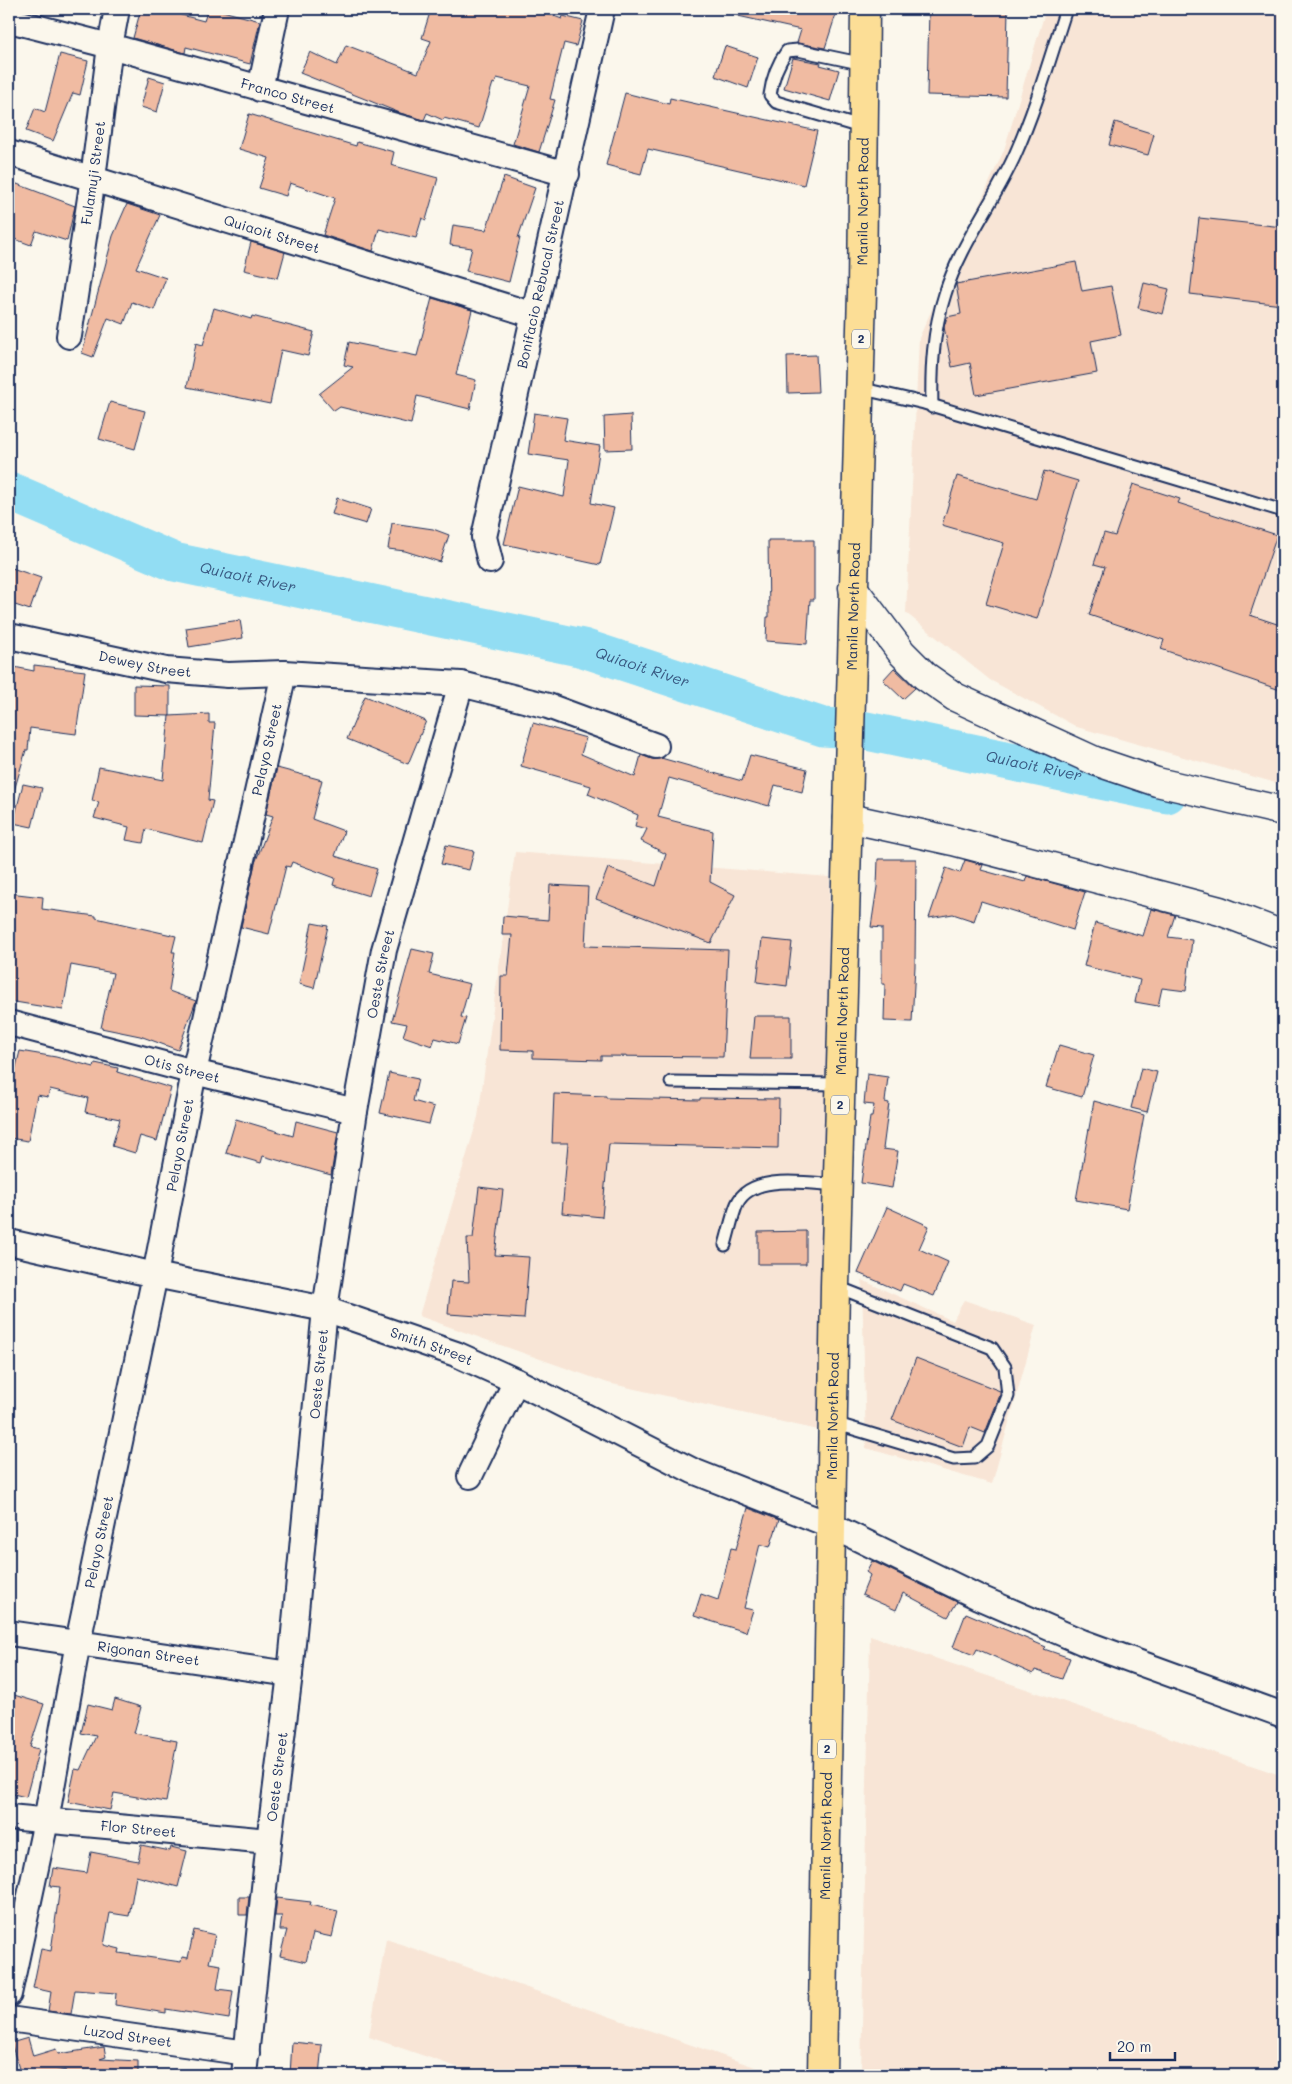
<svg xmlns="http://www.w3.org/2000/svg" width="1292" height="2084" viewBox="0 0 1292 2084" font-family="Mali,sans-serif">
	<rect width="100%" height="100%" fill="#fbf7ec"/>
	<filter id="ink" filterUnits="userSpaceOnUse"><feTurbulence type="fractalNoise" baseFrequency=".02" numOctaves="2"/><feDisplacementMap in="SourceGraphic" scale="10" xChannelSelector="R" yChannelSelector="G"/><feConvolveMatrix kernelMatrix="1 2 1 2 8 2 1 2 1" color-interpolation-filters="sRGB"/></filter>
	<g filter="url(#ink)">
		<g fill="#f8e5d6">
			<polygon points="1046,9 1283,9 1283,785 1077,727 990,680 906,613 919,338 1004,150"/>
			<polygon points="515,852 830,877 818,1430 608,1383 419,1316 478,1117"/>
			<polygon points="862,1280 953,1321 964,1300 1036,1325 992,1484 866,1448"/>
			<polygon points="870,1636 1283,1776 1283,2075 861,2075"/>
			<polygon points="386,1939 778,2075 480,2075 369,2037"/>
		</g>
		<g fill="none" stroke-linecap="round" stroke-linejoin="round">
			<path stroke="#92ddf3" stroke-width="39" id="s1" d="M9,491L174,562L583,648L823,727L857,729L1167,794"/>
		</g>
		<g fill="#f0bba2" stroke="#1b2f5e">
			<polygon points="141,9 159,9 204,21 208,9 215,9 260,21 250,64 186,47 185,53 133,38"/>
			<polygon points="431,9 535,9 562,19 563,16 583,21 576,46 564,43 550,99 555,100 539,152 513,144 530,86 497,78 495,84 493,83 479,128 444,118 443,120 427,113 424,120 400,113 300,73 310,52 337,65 346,45 418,73 431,41 422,38"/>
			<polygon points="739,9 818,9 836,14 825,48 797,43 801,30 738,16"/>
			<polygon points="929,9 1008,9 1006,97 927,95"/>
			<polygon points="725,46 758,57 748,88 715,76"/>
			<polygon points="60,54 88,61 80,95 73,93 53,141 26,131 35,108 45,112"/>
			<polygon points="793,58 821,63 820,65 839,70 830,101 784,88"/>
			<polygon points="149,77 165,82 157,112 141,107"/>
			<polygon points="625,93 669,104 670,98 817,131 804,185 648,149 641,174 606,165"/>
			<polygon points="249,114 356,146 357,142 394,152 391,165 438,178 426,220 422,218 416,238 379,229 373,251 323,235 335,198 290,183 286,196 259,188 269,158 239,149"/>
			<polygon points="1115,122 1154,134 1148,155 1109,145"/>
			<polygon points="504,177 535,188 518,238 520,238 509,282 466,271 472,248 450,245 453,225 486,230"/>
			<polygon points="9,181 75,206 67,241 36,231 31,245 9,237"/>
			<polygon points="127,204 160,215 136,268 166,278 154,310 132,302 124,324 108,318 93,357 82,353 113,236"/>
			<polygon points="1199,218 1283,227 1282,305 1190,294"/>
			<polygon points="251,242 285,252 278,278 244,270"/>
			<polygon points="1076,262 1082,291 1111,286 1121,335 1091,341 1097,373 976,395 970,363 952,367 944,327 947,317 961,314 956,284"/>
			<polygon points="1144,283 1169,289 1163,314 1138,308"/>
			<polygon points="432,298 472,310 456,375 476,380 470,409 417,396 411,424 340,407 334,411 319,394 353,367 344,365 349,342 417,356"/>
			<polygon points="214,308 251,319 252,316 314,332 308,356 281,350 270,404 187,387 196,343 203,345"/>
			<polygon points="816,355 818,392 788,393 787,356"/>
			<polygon points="110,402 145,411 135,449 99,439"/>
			<polygon points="534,413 567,418 563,440 600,446 591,503 614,508 600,565 504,544 518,486 564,497 569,460 528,454"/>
			<polygon points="631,415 632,449 605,450 604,417"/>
			<polygon points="1044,471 1078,481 1037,619 986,604 1004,543 942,525 957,476 1036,499"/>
			<polygon points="1133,484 1180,499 1178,503 1277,535 1250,615 1283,626 1283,691 1161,649 1164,640 1089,615 1105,567 1094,564 1104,533 1115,536"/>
			<polygon points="337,498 371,509 366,524 332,514"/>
			<polygon points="392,523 433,529 449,535 440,562 405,551 388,549"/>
			<polygon points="768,540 814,540 814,600 810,600 807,644 766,641 767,617 769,617"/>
			<polygon points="9,567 41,578 30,610 9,603"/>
			<polygon points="240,620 243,638 189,647 186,628"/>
			<polygon points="34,665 85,671 76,734 30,728 28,750 26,750 14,791 9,790 9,666 34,671"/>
			<polygon points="894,668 915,688 903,699 883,680"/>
			<polygon points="134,685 170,686 170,716 134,715"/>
			<polygon points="365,696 426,721 408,764 347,739"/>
			<polygon points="209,714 209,723 215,723 208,800 213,801 203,843 146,829 143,843 126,840 129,827 94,818 99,802 92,801 99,767 163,780 169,716"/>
			<polygon points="533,723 586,738 581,754 635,777 641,755 652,759 661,758 742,781 750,755 807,769 802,792 775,785 769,806 669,778 658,817 713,831 710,882 735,895 711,943 596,899 608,868 656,886 666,854 641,841 647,829 635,826 638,815 588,794 591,786 521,766"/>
			<polygon points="277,768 322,780 312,819 344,831 335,856 377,869 369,896 333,885 335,878 292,862 290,867 286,866 269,934 241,927 255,863 273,816 266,814"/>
			<polygon points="23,784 42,788 32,827 13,823"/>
			<polygon points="446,845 474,851 469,870 441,864"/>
			<polygon points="878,859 916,859 915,966 912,1022 884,1021 885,984 882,984 882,928 871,927 877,887"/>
			<polygon points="965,860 983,865 981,870 1025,882 1027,876 1085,892 1073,930 981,901 974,921 953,914 929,918 946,868 960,873"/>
			<polygon points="550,885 588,887 585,946 728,950 723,1057 601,1056 601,1060 533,1058 533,1051 500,1050 501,976 508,976 512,935 502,935 503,916 548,920"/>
			<polygon points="9,893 43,897 42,909 96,916 96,918 176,936 172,952 175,952 169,991 196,1001 178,1050 140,1036 101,1028 113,973 71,965 63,1010 9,1001"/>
			<polygon points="1151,909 1175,915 1168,937 1192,940 1186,991 1162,988 1158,1006 1135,1002 1140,980 1084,966 1095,923 1143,936"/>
			<polygon points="312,923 328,926 314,988 299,984"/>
			<polygon points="762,939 792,942 787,986 757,982"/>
			<polygon points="412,949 434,954 429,974 470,984 461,1017 466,1018 458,1044 435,1038 432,1046 403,1036 407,1024 392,1021"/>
			<polygon points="754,1016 791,1016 791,1059 750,1059"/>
			<polygon points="1059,1045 1094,1055 1082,1097 1046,1087"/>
			<polygon points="20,1051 56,1057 94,1067 95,1063 118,1068 117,1072 171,1088 157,1141 140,1136 135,1153 112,1146 120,1119 85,1112 88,1098 50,1089 48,1097 37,1095 28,1141 9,1138 9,1095"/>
			<polygon points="1141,1068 1157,1072 1147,1112 1131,1108"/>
			<polygon points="389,1073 418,1079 413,1101 434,1107 429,1124 380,1113"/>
			<polygon points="867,1074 888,1077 885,1102 889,1103 883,1149 898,1151 892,1188 861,1183 870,1117 872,1117 874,1105 864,1104"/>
			<polygon points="554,1094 606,1096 606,1098 700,1100 700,1098 779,1099 778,1148 609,1144 602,1217 562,1213 568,1143 552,1143"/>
			<polygon points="1094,1101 1144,1115 1127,1209 1076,1200"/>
			<polygon points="236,1119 293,1136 296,1121 338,1132 331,1175 263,1156 261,1163 226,1153"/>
			<polygon points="479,1187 503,1190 495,1255 529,1257 524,1319 448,1314 451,1281 469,1282 467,1238 473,1238"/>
			<polygon points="887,1207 929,1226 919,1249 948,1262 934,1296 903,1284 900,1291 858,1273"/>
			<polygon points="806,1231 806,1264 758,1264 758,1232"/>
			<polygon points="916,1358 1000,1391 1000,1395 985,1433 970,1427 963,1447 892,1420"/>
			<polygon points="748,1508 779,1520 770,1547 760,1544 744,1608 753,1610 746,1632 694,1616 701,1594 718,1600 731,1548 736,1549"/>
			<polygon points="872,1561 957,1602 948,1617 903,1593 896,1610 862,1595 870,1575 866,1572"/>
			<polygon points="966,1613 1046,1647 1044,1649 1070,1658 1062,1679 1035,1670 1033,1674 977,1649 974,1655 953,1647"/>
			<polygon points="14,1695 44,1704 30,1747 39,1749 26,1797 9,1793 9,1719"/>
			<polygon points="115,1699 141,1707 134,1733 177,1741 166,1802 114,1793 110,1810 68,1802 75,1769 80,1770 96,1736 81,1733 88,1704 112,1710"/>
			<polygon points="141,1845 170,1851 171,1847 187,1851 178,1887 136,1876 129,1916 110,1913 104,1945 120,1949 119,1953 181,1962 182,1957 188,1958 194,1930 215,1935 209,1963 221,1965 217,1989 233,1991 229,2019 166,2009 166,2013 115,2005 116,1993 75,1990 71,2014 48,2011 51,1992 33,1988 41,1949 51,1951 60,1887 50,1886 53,1868 87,1873 91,1852 138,1861"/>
			<polygon points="239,1897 249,1897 247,1915 239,1915"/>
			<polygon points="277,1898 311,1902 310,1905 338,1911 332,1937 313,1933 306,1962 280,1956 287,1930 280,1930 282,1916 275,1916"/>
			<polygon points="28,2038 33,2056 56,2049 58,2054 104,2047 106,2057 100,2059 138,2061 138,2075 66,2075 65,2070 46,2075 21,2075 11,2043"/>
			<polygon points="292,2042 322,2045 319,2075 290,2075"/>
		</g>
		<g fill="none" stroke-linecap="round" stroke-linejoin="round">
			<defs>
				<g id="lane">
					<path d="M864,64L798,50L787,51C778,63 772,80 770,95L776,102L864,128"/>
					<polyline points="859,388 924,403 1283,511"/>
					<path d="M932,407C931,368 933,331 945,294C960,245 994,202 1015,155C1036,108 1050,58 1066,9"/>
					<polyline points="671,1082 840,1084"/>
					<path d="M725,1245C729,1232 732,1216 737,1204C751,1172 811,1184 839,1185"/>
					<polyline points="834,1423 954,1459 974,1458 988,1446 1008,1396 1005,1367 992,1348 835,1286"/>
				</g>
				<g id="street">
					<path id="s2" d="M9,20L110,46L567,174"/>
					<polyline points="260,89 277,9"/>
					<path id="s3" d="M9,153L534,315"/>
					<path id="s4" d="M69,336L93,178L110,46L117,9"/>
					<path id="s5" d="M490,561L484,537L602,9"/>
					<path id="s6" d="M9,636L166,670L228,675L284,673"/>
					<path id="s7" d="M9,1023L194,1072L355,1111"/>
					<path id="s8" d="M9,1242L155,1275L325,1309L456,1354L516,1381L693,1471L830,1525L978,1597L1082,1642L1283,1715"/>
					<polyline points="470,1476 516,1381"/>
					<path id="s9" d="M9,1633L290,1674"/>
					<path id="s10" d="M9,1817L269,1841"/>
					<path id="s11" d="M9,1994L46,1821L78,1642L155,1275L194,1072L284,673L461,684L548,706L656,746"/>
					<path id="s12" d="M9,2019L247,2053"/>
					<path id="s13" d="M244,2075L269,1841L290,1674L325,1309L355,1111L384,950L461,684"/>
				</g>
				<g id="secondary">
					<polyline points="853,588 902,653 925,676 955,697 1095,761 1157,782 1283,811"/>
					<polyline points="848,818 953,841 1220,911 1283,935"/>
				</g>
				<g id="highway">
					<path id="s14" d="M822,2075L835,1286L862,292L865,9"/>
				</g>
			</defs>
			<use href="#lane" stroke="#1b2f5e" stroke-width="15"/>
			<use href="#street" stroke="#1b2f5e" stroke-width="28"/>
			<use href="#secondary" stroke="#1b2f5e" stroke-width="31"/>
			<use href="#highway" stroke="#1b2f5e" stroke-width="31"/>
			<use href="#lane" stroke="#fbf7ec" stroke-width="11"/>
			<use href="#street" stroke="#fbf7ec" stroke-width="24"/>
			<use href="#secondary" stroke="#fbf7ec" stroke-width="28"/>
			<use href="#highway" stroke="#fcde96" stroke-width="28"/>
		</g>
	</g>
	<g text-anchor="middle" stroke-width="4" stroke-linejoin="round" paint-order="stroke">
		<g fill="#fbf7ec" stroke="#5e6b89" stroke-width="1">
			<rect x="852" y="329.5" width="18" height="19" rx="4"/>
			<rect x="831" y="1095.5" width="18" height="19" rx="4"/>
			<rect x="818" y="1739.5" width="18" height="19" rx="4"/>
		</g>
		<g font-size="12" font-weight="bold" fill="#1b2f5e">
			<text x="861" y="343">2</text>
			<text x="840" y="1109">2</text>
			<text x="827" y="1753">2</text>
		</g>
		<g font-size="14" fill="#1b2f5e" stroke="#fbf7ec">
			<text dy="5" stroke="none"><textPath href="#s2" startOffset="289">Franco Street</textPath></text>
			<text dy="5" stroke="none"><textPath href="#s4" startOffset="165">Fulamuji Street</textPath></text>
			<text dy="5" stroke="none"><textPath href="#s14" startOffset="1874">Manila North Road</textPath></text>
			<text dy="5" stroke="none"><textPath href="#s3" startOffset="275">Quiaoit Street</textPath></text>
			<text dy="5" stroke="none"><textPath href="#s5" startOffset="284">Bonifacio Rebucal Street</textPath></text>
			<text dy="5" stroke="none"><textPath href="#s14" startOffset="1469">Manila North Road</textPath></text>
			<text dy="5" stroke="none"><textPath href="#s6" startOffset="139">Dewey Street</textPath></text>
			<text dy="5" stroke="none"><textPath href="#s11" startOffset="1271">Pelayo Street</textPath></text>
			<text dy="5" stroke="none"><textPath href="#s13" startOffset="1110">Oeste Street</textPath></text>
			<text dy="5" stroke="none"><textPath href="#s14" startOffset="1064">Manila North Road</textPath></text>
			<text dy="5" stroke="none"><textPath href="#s7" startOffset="179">Otis Street</textPath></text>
			<text dy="5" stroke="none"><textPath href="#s11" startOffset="866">Pelayo Street</textPath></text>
			<text dy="5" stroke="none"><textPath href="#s8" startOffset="436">Smith Street</textPath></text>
			<text dy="5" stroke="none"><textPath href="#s13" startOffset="705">Oeste Street</textPath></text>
			<text dy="5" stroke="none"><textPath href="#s14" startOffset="659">Manila North Road</textPath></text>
			<text dy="5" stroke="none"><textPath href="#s11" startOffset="461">Pelayo Street</textPath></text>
			<text dy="5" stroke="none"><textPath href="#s9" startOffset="141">Rigonan Street</textPath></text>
			<text dy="5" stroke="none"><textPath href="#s13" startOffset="300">Oeste Street</textPath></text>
			<text dy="5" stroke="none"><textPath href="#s10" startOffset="130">Flor Street</textPath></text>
			<text dy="5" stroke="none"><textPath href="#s14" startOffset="239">Manila North Road</textPath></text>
			<text dy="5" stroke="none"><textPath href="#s12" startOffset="120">Luzod Street</textPath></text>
		</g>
		<g font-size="15" font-style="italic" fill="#395a83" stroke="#fbf7ec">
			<text dy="5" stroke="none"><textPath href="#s1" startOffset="255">Quiaoit River</textPath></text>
			<text dy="5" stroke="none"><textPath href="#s1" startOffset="660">Quiaoit River</textPath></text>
			<text dy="5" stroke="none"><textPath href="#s1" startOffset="1065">Quiaoit River</textPath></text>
		</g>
	</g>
	<rect width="1292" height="2084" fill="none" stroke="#fbf7ec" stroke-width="30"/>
	<rect x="15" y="15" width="1262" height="2054" fill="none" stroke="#1b2f5e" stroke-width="2" filter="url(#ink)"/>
	<path d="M1110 2052v8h65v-8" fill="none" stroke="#1b2f5e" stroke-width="2.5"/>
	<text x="1117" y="2052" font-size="15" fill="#1b2f5e" stroke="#fbf7ec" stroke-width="4" paint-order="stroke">20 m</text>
</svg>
